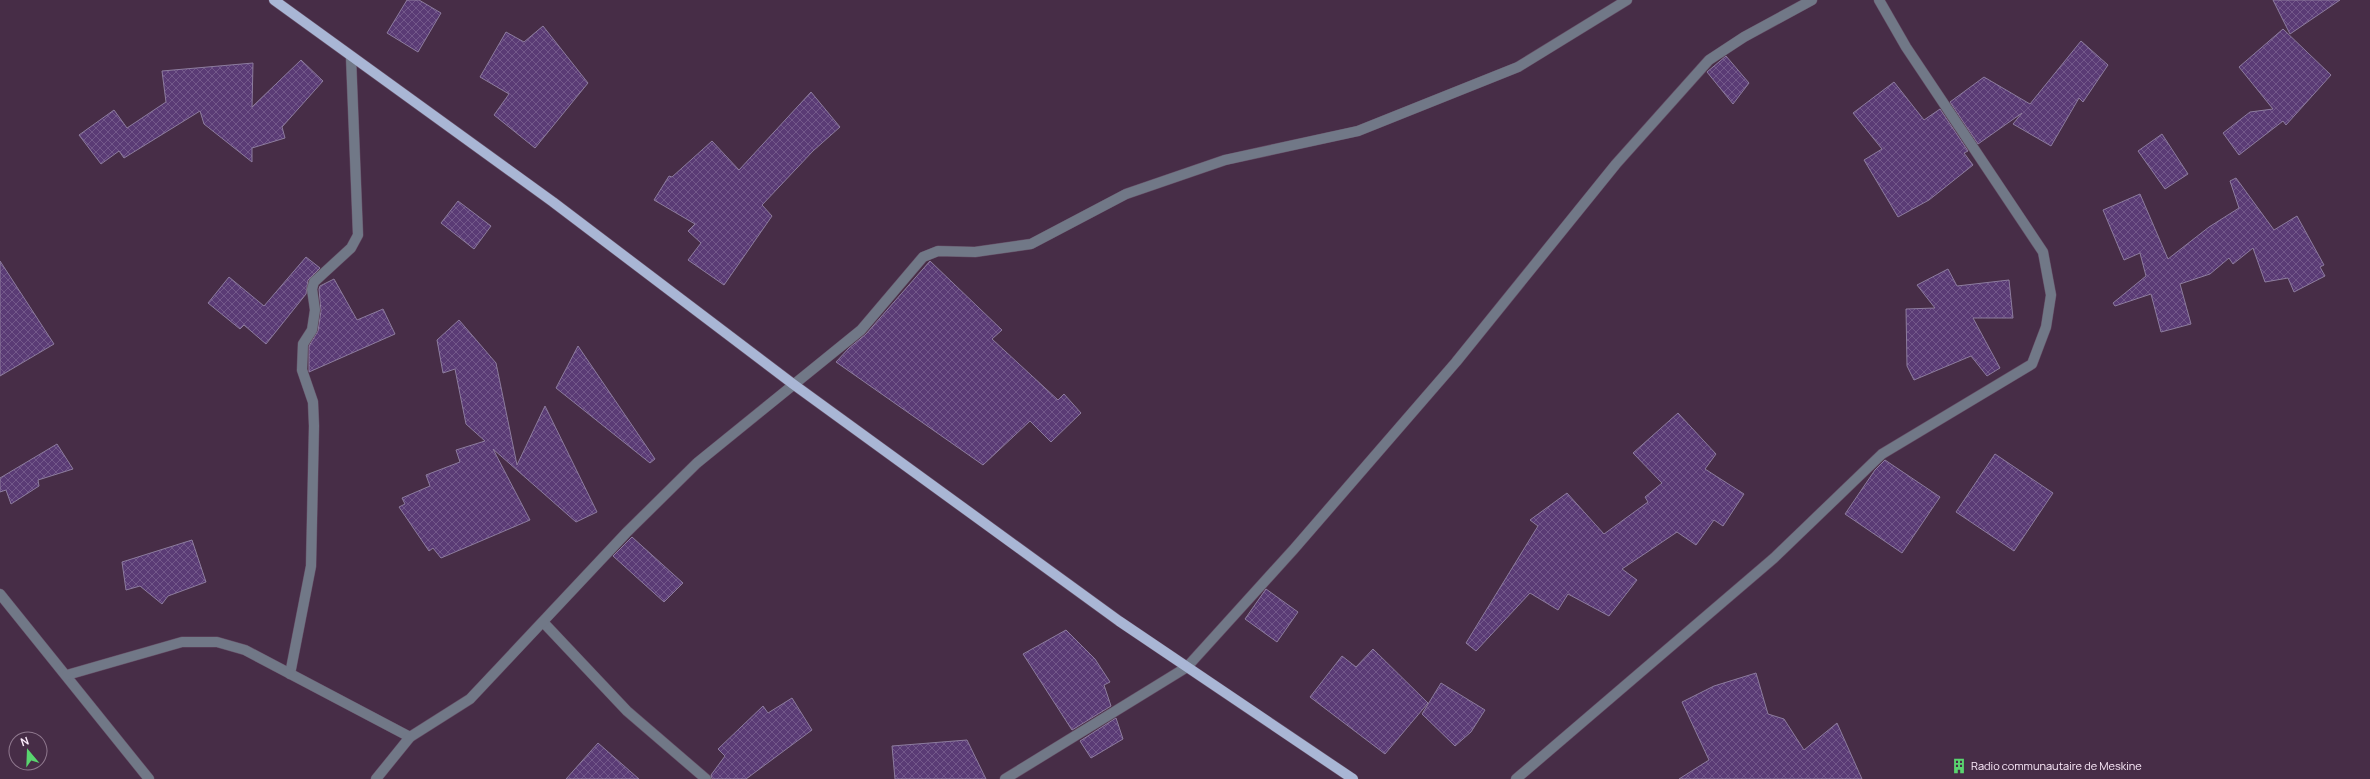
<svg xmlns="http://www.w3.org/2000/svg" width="2370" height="779" viewBox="0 0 2370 779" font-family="Manrope,sans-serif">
	<defs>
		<pattern id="building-cross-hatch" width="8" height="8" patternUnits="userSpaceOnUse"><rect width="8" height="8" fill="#5a3b75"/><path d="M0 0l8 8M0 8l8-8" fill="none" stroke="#73588a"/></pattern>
	</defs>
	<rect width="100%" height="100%" fill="#472d47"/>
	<g fill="url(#building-cross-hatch)" stroke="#8d7c9e">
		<polygon points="407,0 419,0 441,13 418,52 387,33"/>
		<polygon points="2273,0 2340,0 2290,34"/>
		<polygon points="543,26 588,83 535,148 494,115 509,94 480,77 506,32 524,42"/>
		<polygon points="2283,29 2331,75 2286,125 2283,121 2239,155 2223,133 2250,112 2273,109 2239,67"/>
		<polygon points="2081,41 2108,65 2083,102 2079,98 2051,146 2013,124 2022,113 1978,144 1950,102 1984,77 2030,104"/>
		<polygon points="1726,56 1749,83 1733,104 1707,72"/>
		<polygon points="301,60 323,81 282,127 285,138 252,148 252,162 204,124 200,111 124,158 119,151 101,164 79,135 114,110 127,128 166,102 162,71 253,63 252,107"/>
		<polygon points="1894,82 1924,120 1940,109 1968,151 1964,153 1973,165 1929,200 1898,217 1864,160 1882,149 1853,113"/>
		<polygon points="811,92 840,127 813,151 762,205 772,216 724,285 688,260 701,243 688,231 695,224 654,200 669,176 672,177 712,141 739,170"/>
		<polygon points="2162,134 2188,174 2165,189 2138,151"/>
		<polygon points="2236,178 2274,230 2297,216 2324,265 2320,267 2325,276 2294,292 2288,278 2265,282 2253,248 2233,264 2229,258 2210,274 2180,284 2191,324 2161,332 2151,294 2115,306 2113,303 2146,276 2140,253 2124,260 2103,210 2140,194 2168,259 2209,227 2239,208 2230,181"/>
		<polygon points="458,201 491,226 474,249 441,223"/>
		<polygon points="306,257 320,268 308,280 306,294 266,344 244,325 240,329 208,303 229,277 264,306"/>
		<polygon points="0,261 54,344 0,376"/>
		<polygon points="930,261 1002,330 992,339 1058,400 1064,394 1081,413 1051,442 1030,421 983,465 836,362 849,348 866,334"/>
		<polygon points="1948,269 1957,286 2009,280 2013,318 1973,318 2000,368 1987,376 1971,356 1914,380 1907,366 1906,309 1935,308 1917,285"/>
		<polygon points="334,279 357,320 383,309 395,334 309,372 309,346 318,331 321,311 319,289 320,286"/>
		<polygon points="459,320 496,363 517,465 545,406 597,512 576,522 493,449 530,520 441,558 433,548 429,551 399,507 405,504 402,498 430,486 426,475 460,462 456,450 485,441 466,424 455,369 443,373 437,340"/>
		<polygon points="578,346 655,459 650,463 556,388"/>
		<polygon points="1678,413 1716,454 1705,469 1744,494 1723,526 1714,520 1696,545 1677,532 1622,569 1637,580 1609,616 1568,594 1558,610 1530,593 1476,651 1466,643 1538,526 1530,520 1567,493 1604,534 1648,502 1645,497 1662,483 1633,453"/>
		<polygon points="57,444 73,469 38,480 39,486 11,504 6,490 0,492 0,478"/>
		<polygon points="1995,454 2053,493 2014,551 1956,512"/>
		<polygon points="1885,460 1940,497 1902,553 1845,514 1875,470"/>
		<polygon points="632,537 683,583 664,602 613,556"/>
		<polygon points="192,540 206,582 168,596 162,604 140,586 126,590 122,562"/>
		<polygon points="1266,589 1298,612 1277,642 1245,619"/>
		<polygon points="1066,630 1095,659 1110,682 1104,685 1111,706 1072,730 1023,654"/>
		<polygon points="1373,649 1428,703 1385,754 1310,697 1342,656 1356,667"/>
		<polygon points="1756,673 1768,714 1784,719 1804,750 1837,723 1862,779 1679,779 1709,760 1682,702 1714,686"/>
		<polygon points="1441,683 1485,710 1471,732 1455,746 1422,714"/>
		<polygon points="792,698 812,730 746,779 712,779 711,775 725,756 718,749 763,706 768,713"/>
		<polygon points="1116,718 1123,739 1091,758 1080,741"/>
		<polygon points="967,740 986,779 895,779 892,746"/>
		<polygon points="598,743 639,779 566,779"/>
	</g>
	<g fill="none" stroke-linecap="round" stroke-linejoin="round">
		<defs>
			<g id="minor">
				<polyline points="0,594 149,779"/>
				<polyline points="543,622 627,711 706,779"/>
				<polyline points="290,674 311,566 314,426 313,402 302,370 303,344 312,330 315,310 312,289 314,282 351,248 358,235 351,57"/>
				<polyline points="67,675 182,642 217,642 245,650 410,737"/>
				<polyline points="376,779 410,737 470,699 627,532 697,463 861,330 923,257 938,251 975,252 1031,244 1126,194 1225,160 1358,131 1518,67 1627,0"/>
				<polyline points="1005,779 1187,667 1294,549 1456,362 1616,164 1709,60 1744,37 1812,0"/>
				<polyline points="1516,779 1774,558 1882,454 2032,364 2046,327 2051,295 2043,252 1906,47 1879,0"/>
			</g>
			<polyline id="major" points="274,0 553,202 793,384 1119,621 1353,779"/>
		</defs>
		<use href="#minor" stroke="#644c64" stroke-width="11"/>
		<use href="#major" stroke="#644c64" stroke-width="11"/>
		<use href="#minor" stroke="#717887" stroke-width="10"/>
		<use href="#major" stroke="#a9b6d5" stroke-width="10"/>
	</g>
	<defs>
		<symbol id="building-bare" viewBox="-9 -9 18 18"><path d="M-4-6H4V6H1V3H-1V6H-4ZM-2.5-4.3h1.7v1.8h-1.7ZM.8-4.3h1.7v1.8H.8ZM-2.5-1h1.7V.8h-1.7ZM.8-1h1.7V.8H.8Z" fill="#59d56f" stroke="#472d47" stroke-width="2.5" paint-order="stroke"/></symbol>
	</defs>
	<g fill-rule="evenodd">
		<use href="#building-bare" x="1948" y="755" width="22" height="22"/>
	</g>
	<g text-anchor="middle" stroke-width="3.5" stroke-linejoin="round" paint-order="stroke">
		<g font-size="11" fill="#fdecfc" stroke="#472d47" text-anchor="start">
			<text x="1971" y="770">Radio communautaire de Meskine</text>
		</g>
	</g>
	<g transform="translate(28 751) rotate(341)"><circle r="19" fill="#472d47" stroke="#90798f"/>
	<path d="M0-3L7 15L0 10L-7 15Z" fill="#59d56f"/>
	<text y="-6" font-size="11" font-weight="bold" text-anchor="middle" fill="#fdecfc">N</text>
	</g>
</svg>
